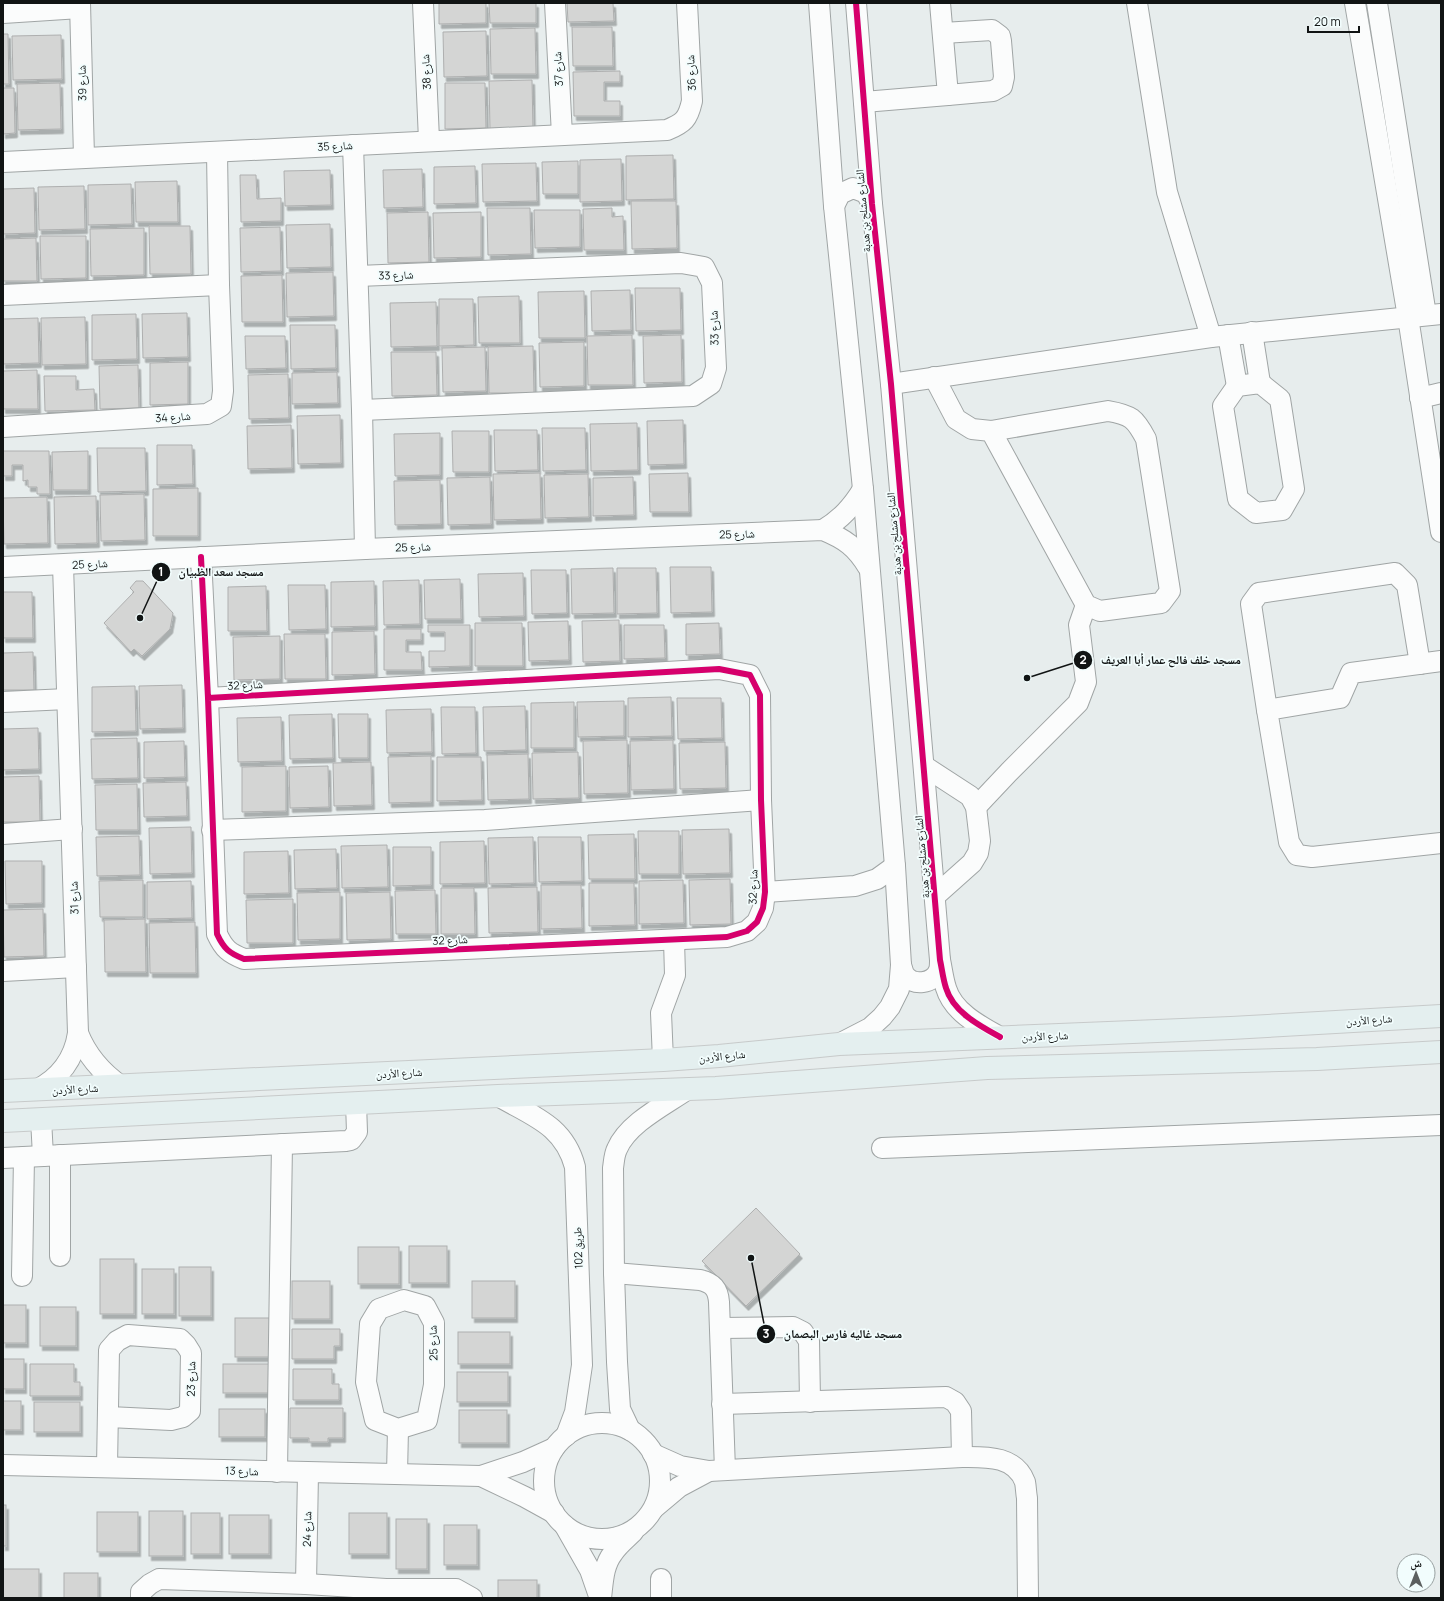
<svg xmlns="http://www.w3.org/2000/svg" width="1444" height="1601" viewBox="0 0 1444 1601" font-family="Manrope,'Noto Naskh Arabic',sans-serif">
	<defs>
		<filter id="shadow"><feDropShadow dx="2.5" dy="4.5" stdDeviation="0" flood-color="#0004"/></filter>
	</defs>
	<rect width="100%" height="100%" fill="#e7eded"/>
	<g fill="#d4d5d4" stroke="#aeafaf" filter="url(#shadow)">
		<polygon points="439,3 486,3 486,23 439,24"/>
		<polygon points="489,3 536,3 536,23 490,23"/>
		<polygon points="567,3 613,3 614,21 568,22"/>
		<polygon points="572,27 612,27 613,66 573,66"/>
		<polygon points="535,28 536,74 491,74 490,29"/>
		<polygon points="486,31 487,76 444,77 443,32"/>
		<polygon points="3,34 8,34 9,84 3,84"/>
		<polygon points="61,35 62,79 13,80 12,36"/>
		<polygon points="620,71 620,82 604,82 604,101 620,101 620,116 574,116 573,72"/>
		<polygon points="532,80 533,129 490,130 489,81"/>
		<polygon points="60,83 61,129 18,130 17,84"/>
		<polygon points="445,83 485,83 486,128 445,129"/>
		<polygon points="3,88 14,88 15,133 3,134"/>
		<polygon points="673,155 674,199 626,200 626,156"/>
		<polygon points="621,159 622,201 580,202 580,160"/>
		<polygon points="578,161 578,194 543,194 542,162"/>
		<polygon points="536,163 537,201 483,202 482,164"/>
		<polygon points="475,166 476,203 434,204 434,167"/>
		<polygon points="422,169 423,207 384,208 383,170"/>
		<polygon points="330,170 331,205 285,206 284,171"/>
		<polygon points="240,175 256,175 257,199 281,198 281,221 241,222"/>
		<polygon points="177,181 178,222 136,222 135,182"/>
		<polygon points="131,184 132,224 88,225 88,185"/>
		<polygon points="84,186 85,229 39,230 38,187"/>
		<polygon points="34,188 35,233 3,234 3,189"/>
		<polygon points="631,201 676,201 677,248 632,249"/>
		<polygon points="487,208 530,208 531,254 488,255"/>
		<polygon points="612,208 612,217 623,216 624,250 584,250 583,209"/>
		<polygon points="534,210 580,210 580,247 535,248"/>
		<polygon points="428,212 429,262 388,263 387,213"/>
		<polygon points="481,212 481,257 434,258 433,213"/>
		<polygon points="330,224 331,267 287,268 286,225"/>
		<polygon points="149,226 190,226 191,274 150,274"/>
		<polygon points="280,227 281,271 241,272 240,228"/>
		<polygon points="144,228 144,275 91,276 90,229"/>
		<polygon points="40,236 86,236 86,278 41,279"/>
		<polygon points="36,238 37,281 3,281 3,239"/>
		<polygon points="333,272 334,316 287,317 286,273"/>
		<polygon points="282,275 283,322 242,322 241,276"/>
		<polygon points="635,288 680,288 681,330 636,331"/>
		<polygon points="630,290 631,330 592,331 591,291"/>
		<polygon points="584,291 585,338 539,338 538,292"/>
		<polygon points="519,296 520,343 479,343 478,297"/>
		<polygon points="439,299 473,299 474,345 439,346"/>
		<polygon points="436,302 437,346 391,347 390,303"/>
		<polygon points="187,313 188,357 143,358 142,314"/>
		<polygon points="136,314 137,359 92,360 92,315"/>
		<polygon points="85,317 86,364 42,365 41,318"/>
		<polygon points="38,318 39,363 3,364 3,319"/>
		<polygon points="290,325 335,325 336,368 291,369"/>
		<polygon points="632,335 633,385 588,385 587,336"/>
		<polygon points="681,335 682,382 644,383 643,336"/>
		<polygon points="245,336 285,336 286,368 246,369"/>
		<polygon points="584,342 584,386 540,387 539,343"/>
		<polygon points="533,346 534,393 489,393 488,347"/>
		<polygon points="485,347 486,391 443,392 442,348"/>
		<polygon points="391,352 436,352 437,395 392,396"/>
		<polygon points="188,362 188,404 150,405 150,363"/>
		<polygon points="138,365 139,408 100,409 99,366"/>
		<polygon points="37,370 38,409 3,409 3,371"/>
		<polygon points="337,372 338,403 292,404 292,373"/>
		<polygon points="288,374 289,418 249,419 248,375"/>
		<polygon points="44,376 76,376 76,390 94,389 95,410 45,411"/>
		<polygon points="340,415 341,463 298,464 297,416"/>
		<polygon points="683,420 684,464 648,465 647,421"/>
		<polygon points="637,423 638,470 591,471 590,424"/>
		<polygon points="291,425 292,468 248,469 247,426"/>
		<polygon points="542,428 585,428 586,470 543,471"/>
		<polygon points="494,430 537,430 538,470 495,471"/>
		<polygon points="452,431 489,431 489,472 453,472"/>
		<polygon points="440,433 440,475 395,476 394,434"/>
		<polygon points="157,445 192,445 193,484 157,485"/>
		<polygon points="97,448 145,448 146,491 98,492"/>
		<polygon points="3,451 49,451 50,494 37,494 37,487 28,487 28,480 23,481 23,465 12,465 12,476 3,476"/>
		<polygon points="88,451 88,490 53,490 52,452"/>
		<polygon points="540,473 541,519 494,520 493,474"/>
		<polygon points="688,473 689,512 650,512 649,474"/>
		<polygon points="588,474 589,517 545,518 544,475"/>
		<polygon points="490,477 491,524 448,525 447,478"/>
		<polygon points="633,477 634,515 593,516 593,478"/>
		<polygon points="440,480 441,524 395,525 394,481"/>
		<polygon points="198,488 198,536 153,536 153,489"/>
		<polygon points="144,494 145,540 101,541 100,495"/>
		<polygon points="96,496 97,543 55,544 54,497"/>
		<polygon points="47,497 48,543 4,544 3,498"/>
		<polygon points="670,567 711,567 712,612 671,613"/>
		<polygon points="613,568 614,613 572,614 571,569"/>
		<polygon points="617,568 656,568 657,613 617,614"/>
		<polygon points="531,570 566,570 567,613 532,614"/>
		<polygon points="523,573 524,616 479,617 478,574"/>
		<polygon points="460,579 461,619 425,619 424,580"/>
		<polygon points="419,580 420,624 384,625 383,581"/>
		<polygon points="136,581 143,581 173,613 170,629 142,656 134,649 131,652 104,623 134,592 130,588"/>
		<polygon points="374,581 375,626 331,627 331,582"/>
		<polygon points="288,585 325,585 326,629 289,630"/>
		<polygon points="266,586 267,631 228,631 228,587"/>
		<polygon points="3,592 32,592 33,638 3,638"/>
		<polygon points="619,620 620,661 583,662 582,621"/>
		<polygon points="568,621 569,660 529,661 528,622"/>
		<polygon points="475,623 522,623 523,666 475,666"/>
		<polygon points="719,623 720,654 686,655 686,624"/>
		<polygon points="428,625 470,625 470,666 429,667 429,651 445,651 445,632 428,632"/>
		<polygon points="624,625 664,625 665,658 624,659"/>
		<polygon points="384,629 421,629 421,640 406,640 406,652 421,652 422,670 384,670"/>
		<polygon points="374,631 375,674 332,675 332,632"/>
		<polygon points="284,634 325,634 326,679 285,679"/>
		<polygon points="280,636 280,679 234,680 233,637"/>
		<polygon points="33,652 34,690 3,690 3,653"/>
		<polygon points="182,685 183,728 140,729 139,686"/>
		<polygon points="135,686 136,731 92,732 92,687"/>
		<polygon points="671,697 672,736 628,737 628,698"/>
		<polygon points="677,698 721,698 722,738 678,739"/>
		<polygon points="624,701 624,736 578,737 577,702"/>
		<polygon points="574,702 574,748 531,748 531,703"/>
		<polygon points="525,706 526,750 484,751 483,707"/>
		<polygon points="441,707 475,707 476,753 442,754"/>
		<polygon points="431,709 432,752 387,753 386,710"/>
		<polygon points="332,714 333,758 290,759 289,715"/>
		<polygon points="338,714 368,714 368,758 339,758"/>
		<polygon points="281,717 282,761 238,762 237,718"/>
		<polygon points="38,728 39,769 3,770 3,729"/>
		<polygon points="137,738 138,778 92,779 91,739"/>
		<polygon points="627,740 628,793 584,794 583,741"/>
		<polygon points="673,740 674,789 631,790 630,741"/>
		<polygon points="184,741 185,777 144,778 144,742"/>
		<polygon points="725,742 726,788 680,789 679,743"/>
		<polygon points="578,752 579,798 533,799 532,753"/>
		<polygon points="528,754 529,799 488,800 487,755"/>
		<polygon points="431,756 431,802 389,803 388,757"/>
		<polygon points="437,757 481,757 482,800 437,801"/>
		<polygon points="371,762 372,805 334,806 333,763"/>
		<polygon points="286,766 286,811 242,812 242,767"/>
		<polygon points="328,766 329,807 290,808 289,767"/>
		<polygon points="39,776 40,822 3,822 3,777"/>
		<polygon points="186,782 187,816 144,817 143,783"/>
		<polygon points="137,784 138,830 96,830 95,785"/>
		<polygon points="191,827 192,873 150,874 149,828"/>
		<polygon points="729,829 730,873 683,874 682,830"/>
		<polygon points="638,831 679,831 679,874 639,874"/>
		<polygon points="634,834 635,879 589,879 588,835"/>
		<polygon points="139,836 140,875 97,876 96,837"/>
		<polygon points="533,837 534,883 489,884 488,838"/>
		<polygon points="538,837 581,837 582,881 539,882"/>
		<polygon points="484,841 485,883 440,884 440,842"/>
		<polygon points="387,845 388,887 342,888 341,846"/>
		<polygon points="393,847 431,847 431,885 393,886"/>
		<polygon points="336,849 337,888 295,889 294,850"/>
		<polygon points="288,851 289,893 244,894 244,852"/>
		<polygon points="5,861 42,861 42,903 6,904"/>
		<polygon points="730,879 731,924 690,925 689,880"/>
		<polygon points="143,880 143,917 100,917 99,881"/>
		<polygon points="683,880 684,923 639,924 639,881"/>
		<polygon points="191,881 192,918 147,919 147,882"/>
		<polygon points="589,883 634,883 635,925 589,926"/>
		<polygon points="541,885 581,885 582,928 541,929"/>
		<polygon points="537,887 538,932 489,933 488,888"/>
		<polygon points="441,888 474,888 475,934 441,934"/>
		<polygon points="435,890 436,934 396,934 395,891"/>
		<polygon points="340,892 340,939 298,940 297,893"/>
		<polygon points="390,892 391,939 347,940 346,893"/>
		<polygon points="293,899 293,943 247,943 246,900"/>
		<polygon points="43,909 44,956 4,957 3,910"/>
		<polygon points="145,919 146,972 105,972 104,920"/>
		<polygon points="195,922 196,973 150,973 149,923"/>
		<polygon points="756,1208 800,1254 746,1306 702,1261"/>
		<rect x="409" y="1246" width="38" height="37"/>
		<rect x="358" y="1247" width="41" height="37"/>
		<rect x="100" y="1259" width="34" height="55"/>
		<rect x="179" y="1267" width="32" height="49"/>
		<rect x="142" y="1269" width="32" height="45"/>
		<rect x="292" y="1281" width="38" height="38"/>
		<rect x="472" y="1281" width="43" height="37"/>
		<rect x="3" y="1305" width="23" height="38"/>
		<rect x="40" y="1307" width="36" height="39"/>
		<rect x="235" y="1318" width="38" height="39"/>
		<polygon points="292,1329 340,1329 340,1346 334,1346 334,1359 292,1359"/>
		<rect x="458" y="1332" width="52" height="32"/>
		<rect x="3" y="1359" width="21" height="30"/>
		<polygon points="30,1364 74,1364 74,1382 80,1382 80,1396 30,1396"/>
		<rect x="223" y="1364" width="51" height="29"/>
		<polygon points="293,1369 332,1369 332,1384 339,1384 339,1400 293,1400"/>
		<rect x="457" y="1372" width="51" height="30"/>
		<rect x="3" y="1401" width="18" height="29"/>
		<rect x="34" y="1402" width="46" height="30"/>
		<polygon points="290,1408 343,1408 343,1438 328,1438 328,1442 309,1442 309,1438 290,1438"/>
		<rect x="219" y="1409" width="46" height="28"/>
		<rect x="459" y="1410" width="48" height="33"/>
		<rect x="3" y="1505" width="3" height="41"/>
		<rect x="149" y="1511" width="34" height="45"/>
		<rect x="97" y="1512" width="41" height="40"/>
		<rect x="191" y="1513" width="29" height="41"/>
		<rect x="349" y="1513" width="38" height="41"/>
		<rect x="229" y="1515" width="40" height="39"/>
		<rect x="396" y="1519" width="31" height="50"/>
		<rect x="444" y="1525" width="33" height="40"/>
		<rect x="3" y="1569" width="36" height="29"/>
		<rect x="64" y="1573" width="34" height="25"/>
		<rect x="498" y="1580" width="39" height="18"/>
	</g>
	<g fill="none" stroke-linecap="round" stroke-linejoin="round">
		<defs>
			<g id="minor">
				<polyline points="80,3 84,157"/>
				<polyline points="423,3 429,140"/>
				<polyline points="555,3 562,135"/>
				<polyline points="819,3 834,206 863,489 895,866 901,965 899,989 890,1007 882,1017 870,1028 839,1044"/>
				<path d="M856,3L872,204L891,384L940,960C942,969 943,979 946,988C953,1012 980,1026 1000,1037"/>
				<polyline points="1137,3 1167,192 1211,337"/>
				<polyline points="1355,3 1408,317 1441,532"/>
				<polyline points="1377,3 1426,315"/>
				<polyline points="3,13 80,8"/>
				<polyline points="943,33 992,30 1000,36 1001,41 1004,77 1002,86 993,91 948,95"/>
				<polyline points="864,102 948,95 940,3"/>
				<polyline points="353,145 362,410 365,549"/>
				<path d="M3,162L667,130C684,123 688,119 692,101L687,3"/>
				<polyline points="834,206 840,194 853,188 866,193 872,204"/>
				<polyline points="358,276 681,263 704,267 712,283 716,368 711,384 693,396 362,410"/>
				<polyline points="3,295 219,285"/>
				<polyline points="1252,332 1260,383"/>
				<polyline points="1228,335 1237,386"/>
				<path d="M934,377L956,419L972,429L991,431L1086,605L1100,611L1161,603L1170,591L1146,439C1135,418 1131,415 1108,411L991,431"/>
				<polygon points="1260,383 1280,399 1294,489 1282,510 1256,513 1238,499 1223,406 1237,386"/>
				<polyline points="891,384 1211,337 1441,314"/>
				<polyline points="1420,398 1441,393"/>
				<polyline points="3,427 207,414 221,406 223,391 219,285 217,152"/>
				<path d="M823,530C841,519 852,507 863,489"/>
				<path d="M201,557L208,698L217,934C224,949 229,953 244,959L727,937L747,931L757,922L763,908L765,892L761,800L760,695L750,675L719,669L208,698"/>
				<path d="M3,567L365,549L823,530C845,539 856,547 868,567"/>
				<polyline points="1441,661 1351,673 1340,698 1267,710 1289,842 1297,855 1312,857 1441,843"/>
				<polyline points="3,702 67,699"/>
				<polyline points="1267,710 1251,604 1259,593 1395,573 1407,585 1420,664"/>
				<polyline points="924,766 970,796 976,807 980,841 978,853 972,863 935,896"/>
				<polyline points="976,807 1009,772 1078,703 1086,682 1079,625 1086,605"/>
				<polyline points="212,830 485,820 761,800"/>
				<polyline points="3,834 72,829"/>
				<polyline points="765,892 855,886 877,879 895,866"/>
				<path d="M901,965C902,968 903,972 904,974C912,987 934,984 939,970C940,967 940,963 940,960"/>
				<polyline points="3,971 76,967"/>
				<path d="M78,1033C87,1056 101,1072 121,1086"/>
				<polyline points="663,1060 661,1013 675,975 674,940"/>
				<path d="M36,1090C60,1078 74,1060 78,1033L63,565"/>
				<path d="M498,1096C532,1116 564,1125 575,1167L582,1365L575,1412L566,1436"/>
				<polyline points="41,1119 43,1156"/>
				<polyline points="882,1148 1441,1125"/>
				<polyline points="3,1158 346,1141 351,1140 357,1132 356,1103"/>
				<polyline points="60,1256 60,1155"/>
				<path d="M614,1273L700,1280C713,1283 718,1289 719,1302L725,1470"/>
				<polyline points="22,1276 24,1157"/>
				<polygon points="404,1300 425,1306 434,1323 434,1385 427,1420 398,1429 375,1420 366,1382 370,1324 379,1309"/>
				<polyline points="721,1328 793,1327 803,1332 809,1341 810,1402"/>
				<polyline points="722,1404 946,1397 955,1402 961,1411 962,1457"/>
				<circle cx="602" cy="1481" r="58"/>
				<path d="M630,1430L620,1409L617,1362L614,1273L613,1168C614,1162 614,1155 617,1149C628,1123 665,1105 688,1089"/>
				<path d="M653,1454L680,1466L709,1471L962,1457C985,1457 1015,1455 1025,1482C1026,1487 1026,1493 1027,1498L1028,1598"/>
				<polyline points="3,1465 481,1476 523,1462 554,1448"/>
				<polyline points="107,1467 109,1350 117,1341 128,1335 180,1339 186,1345 191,1353 190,1411 183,1417 171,1420 109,1417"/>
				<polyline points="277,1472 282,1144"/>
				<polyline points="397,1474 398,1429"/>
				<polyline points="481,1476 525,1497 554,1513"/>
				<polyline points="654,1508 679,1487 709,1471"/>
				<polyline points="565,1526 590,1570 599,1596"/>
				<polyline points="661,1579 661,1598"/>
				<polyline points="306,1584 308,1473"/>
				<polyline points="141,1598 141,1592 150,1584 159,1579 306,1584 386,1589 456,1589 472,1598"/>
				<path d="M601,1598C603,1582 603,1566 613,1553C618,1545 626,1539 633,1532"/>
			</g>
			<g id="major">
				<polyline points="3,1091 663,1060 719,1056 839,1044 1231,1028 1441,1016"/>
				<polyline points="3,1121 498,1096 716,1088 987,1068 1317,1059 1441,1052"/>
			</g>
		</defs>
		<use href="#minor" stroke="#a0a5a5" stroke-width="22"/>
		<use href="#major" stroke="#c7caca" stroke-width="24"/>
		<use href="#minor" stroke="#fbfcfc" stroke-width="20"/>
		<use href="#major" stroke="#e4efef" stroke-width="22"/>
		<defs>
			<g id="cycleway">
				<path d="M856,3L872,204L891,384L940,960C942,969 943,979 946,988C953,1012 980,1026 1000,1037"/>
				<path d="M201,557L208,698L217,934C224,949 229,953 244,959L727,937L747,931L757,922L763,908L765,892L761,800L760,695L750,675L719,669L208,698"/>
			</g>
		</defs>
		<use href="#cycleway" stroke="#f2fdfd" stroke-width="8"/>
		<use href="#cycleway" stroke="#d6006c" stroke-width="6"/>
	</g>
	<g text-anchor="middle" stroke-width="3.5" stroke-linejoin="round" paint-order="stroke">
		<g font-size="11" fill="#111414" stroke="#f2fdfd">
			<text transform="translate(558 69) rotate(-93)" y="4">شارع 37</text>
			<text transform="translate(426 72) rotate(-93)" y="4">شارع 38</text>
			<text transform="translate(691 73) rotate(-93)" y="4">شارع 36</text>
			<text transform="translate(82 83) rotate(-91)" y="4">شارع 39</text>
			<text transform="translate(335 146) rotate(-3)" y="4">شارع 35</text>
			<text transform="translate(863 211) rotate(-95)" y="4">الشارع مشلح بن هدبة</text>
			<text transform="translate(396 275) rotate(-2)" y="4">شارع 33</text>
			<text transform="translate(714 328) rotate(-92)" y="4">شارع 33</text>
			<text transform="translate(173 417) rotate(-4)" y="4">شارع 34</text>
			<text transform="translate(737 534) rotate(-2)" y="4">شارع 25</text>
			<text transform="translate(894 534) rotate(-95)" y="4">الشارع مشلح بن هدبة</text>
			<text transform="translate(413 547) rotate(-2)" y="4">شارع 25</text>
			<text transform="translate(90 564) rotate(-3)" y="4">شارع 25</text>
			<text transform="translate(245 685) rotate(-3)" y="4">شارع 32</text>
			<text transform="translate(922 857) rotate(-95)" y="4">الشارع مشلح بن هدبة</text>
			<text transform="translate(753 887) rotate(-88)" y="4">شارع 32</text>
			<text transform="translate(74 898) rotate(-92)" y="4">شارع 31</text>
			<text transform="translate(450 940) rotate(-3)" y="4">شارع 32</text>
			<text transform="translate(1369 1020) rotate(-4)" y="4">شارع الأردن</text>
			<text transform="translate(1045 1036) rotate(-2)" y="4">شارع الأردن</text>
			<text transform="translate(722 1056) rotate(-5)" y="4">شارع الأردن</text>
			<text transform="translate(399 1073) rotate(-3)" y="4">شارع الأردن</text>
			<text transform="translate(75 1089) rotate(-3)" y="4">شارع الأردن</text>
			<text transform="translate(578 1248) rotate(-92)" y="4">طريق 102</text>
			<text transform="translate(433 1343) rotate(-92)" y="4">شارع 25</text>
			<text transform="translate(191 1379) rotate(-89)" y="4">23 شارع</text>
			<text transform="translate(242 1471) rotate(2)" y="4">شارع 13</text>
			<text transform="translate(307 1529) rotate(-89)" y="4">شارع 24</text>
		</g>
	</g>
	<path fill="none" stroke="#111414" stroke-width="1.5" d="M140 618L161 572M1027 678L1083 660M751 1258L766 1334"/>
	<g fill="#111414" stroke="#f2fdfd" stroke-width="1.5">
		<circle cx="140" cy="618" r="4"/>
		<circle cx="1027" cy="678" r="4"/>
		<circle cx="751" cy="1258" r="4"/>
		<circle cx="161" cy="572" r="10"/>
		<circle cx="1083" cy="660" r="10"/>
		<circle cx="766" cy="1334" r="10"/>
	</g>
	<g font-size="12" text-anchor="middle" font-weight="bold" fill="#fff">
		<text x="161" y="576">1</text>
		<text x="1083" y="664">2</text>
		<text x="766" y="1338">3</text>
	</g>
	<g font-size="12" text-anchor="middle" font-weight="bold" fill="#111414" stroke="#f2fdfd" stroke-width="3.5" stroke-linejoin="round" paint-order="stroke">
		<text x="221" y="576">مسجد سعد الظبيان</text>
		<text x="1171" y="664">مسجد خلف فالح عمار أبا العريف</text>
		<text x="843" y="1338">مسجد غاليه فارس البصمان</text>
	</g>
	<rect width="1444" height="1601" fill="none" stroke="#111414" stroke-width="8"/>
	<g transform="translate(1416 1573)"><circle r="19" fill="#f2fdfd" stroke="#98a0a0"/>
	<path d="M0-3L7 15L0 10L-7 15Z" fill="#5c6060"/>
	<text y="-6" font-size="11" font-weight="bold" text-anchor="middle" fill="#111414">ش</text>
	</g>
	<path d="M1308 26v6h51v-6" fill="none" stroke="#111414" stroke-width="2"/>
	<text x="1314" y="26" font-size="12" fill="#111414" stroke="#f2fdfd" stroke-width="3" paint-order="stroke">20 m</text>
</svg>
